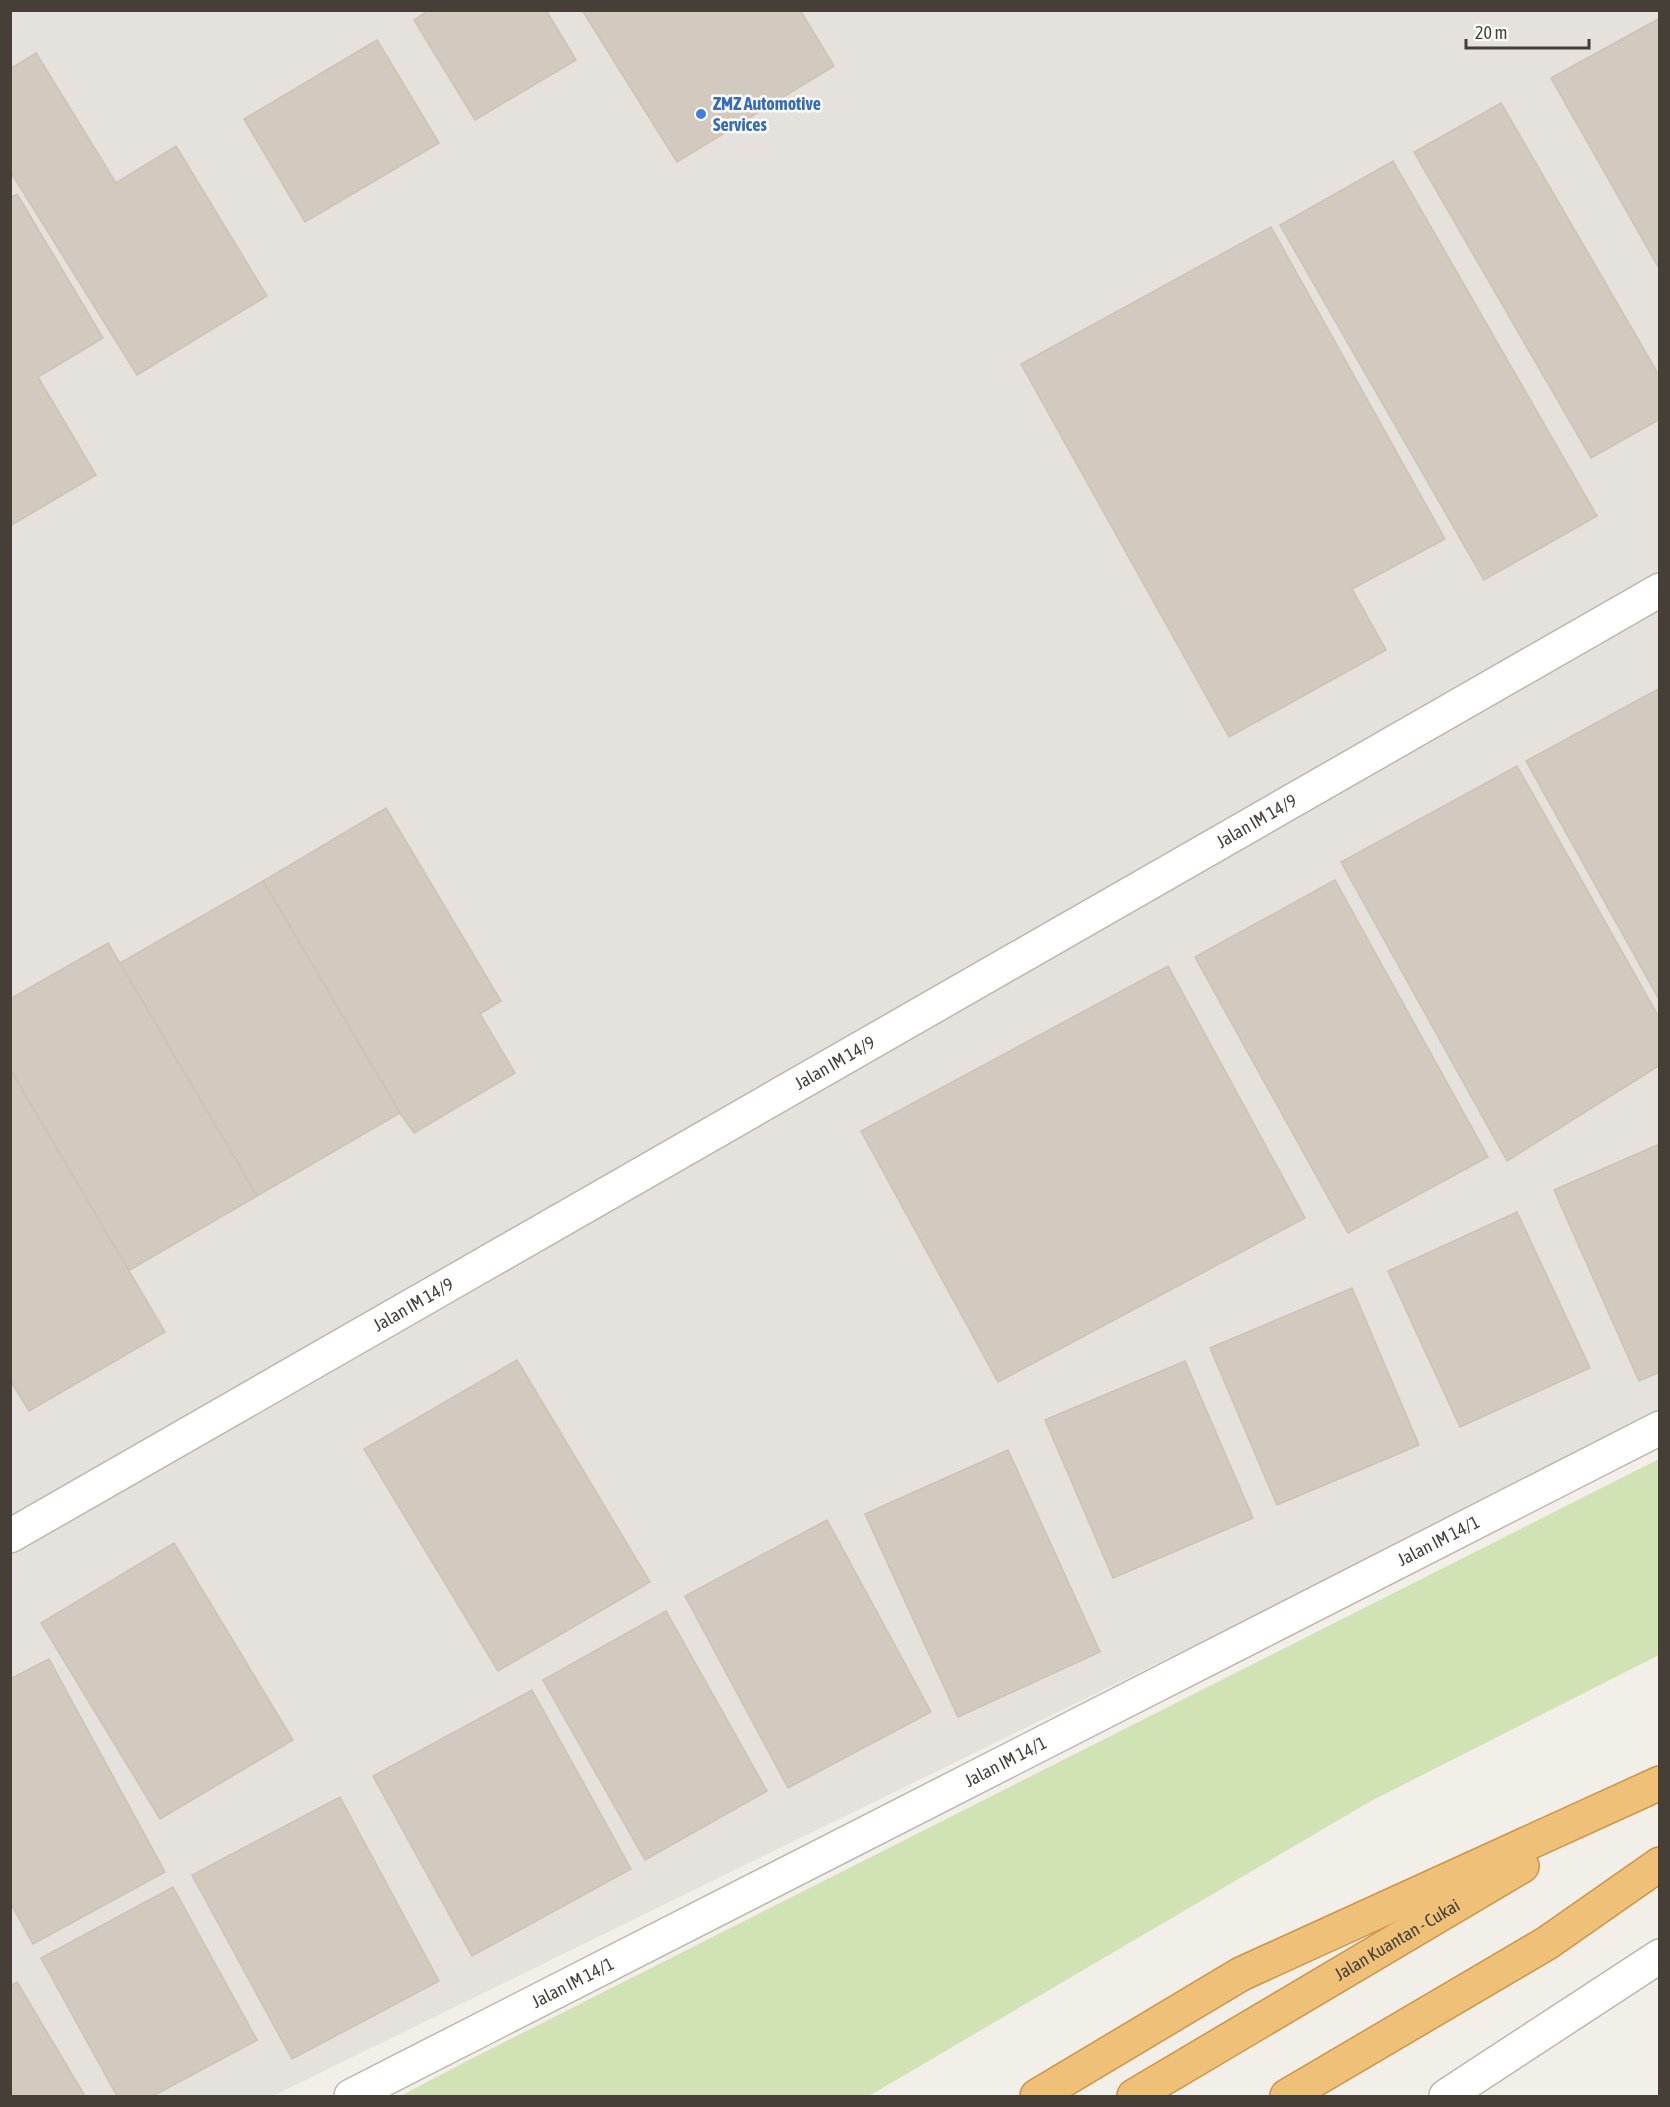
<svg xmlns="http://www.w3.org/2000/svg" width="1670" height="2107" viewBox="0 0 1670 2107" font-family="'Asap Condensed',sans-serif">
	<rect width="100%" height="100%" fill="#f2efe8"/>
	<polygon fill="#e5e1dd" points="11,11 1659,11 1659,1418 273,2096 11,2096"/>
	<polygon fill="#d1e2b5" points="1659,1459 1659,1655 1371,1801 869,2096 401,2096 463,2063"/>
	<g fill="#d3cabf" stroke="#cdc1b3" stroke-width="1.5">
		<polygon points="429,10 546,10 576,60 475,120 414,20"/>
		<polygon points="582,10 800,10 834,66 677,162"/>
		<polygon points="1660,18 1660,270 1551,78"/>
		<polygon points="377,40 439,143 305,222 244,119"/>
		<polygon points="36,53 116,183 176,146 267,296 137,375 10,171 10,69"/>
		<polygon points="1501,103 1660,377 1660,419 1591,458 1414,152"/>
		<polygon points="1393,161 1597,516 1484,580 1280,225"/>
		<polygon points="17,194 103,338 38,377 96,475 10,526 10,198"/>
		<polygon points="1271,227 1445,539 1352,589 1386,650 1229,737 1021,364"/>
		<polygon points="1660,688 1660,1001 1526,761"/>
		<polygon points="1517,766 1660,1019 1660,1065 1507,1161 1341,862"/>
		<polygon points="386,808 501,1001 480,1014 515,1073 414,1133 400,1113 263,881"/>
		<polygon points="1335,880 1488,1157 1348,1233 1195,957"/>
		<polygon points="263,881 400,1113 257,1196 120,963"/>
		<polygon points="108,943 257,1196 128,1271 10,1069 10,999"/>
		<polygon points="1168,966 1305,1218 998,1382 861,1131"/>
		<polygon points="10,1069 165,1332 29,1411 10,1380"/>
		<polygon points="1660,1144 1660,1372 1639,1381 1554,1190"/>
		<polygon points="1517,1212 1590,1368 1460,1427 1388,1271"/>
		<polygon points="1352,1288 1419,1445 1277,1505 1210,1348"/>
		<polygon points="517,1360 650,1582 498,1671 364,1449"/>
		<polygon points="1185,1361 1253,1518 1113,1578 1045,1420"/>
		<polygon points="1008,1450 1100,1652 958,1717 865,1514"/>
		<polygon points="827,1520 931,1712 788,1788 685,1596"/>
		<polygon points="174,1543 293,1740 160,1819 41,1623"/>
		<polygon points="666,1611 767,1791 645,1860 543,1680"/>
		<polygon points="49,1659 165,1872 33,1944 10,1902 10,1679"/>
		<polygon points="532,1690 631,1869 472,1956 373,1776"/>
		<polygon points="340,1797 439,1981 292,2059 192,1875"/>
		<polygon points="173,1887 257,2040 153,2096 117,2096 41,1958"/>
		<polygon points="17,1982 85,2096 10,2096 10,1986"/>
	</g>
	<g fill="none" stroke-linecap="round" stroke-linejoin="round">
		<defs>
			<g id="minor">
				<path id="s1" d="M10,1536L1660,590"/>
				<path id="s2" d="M351,2096L1660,1428"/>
				<polyline points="1446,2096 1660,1956"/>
			</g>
			<g id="highway">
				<polyline points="1037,2096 1241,1974 1660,1783"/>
				<path id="s3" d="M1134,2096L1522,1866"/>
				<polyline points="1287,2096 1547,1943 1660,1864"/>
			</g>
		</defs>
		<use href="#minor" stroke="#bdb6ac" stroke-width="36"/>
		<use href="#highway" stroke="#cd9448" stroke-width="36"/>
		<use href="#minor" stroke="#fff" stroke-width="33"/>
		<use href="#highway" stroke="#efc077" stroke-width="33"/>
	</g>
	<circle fill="#3f7fe0" stroke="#fff" stroke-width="2" cx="701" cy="114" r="6"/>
	<g text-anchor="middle" stroke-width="5" stroke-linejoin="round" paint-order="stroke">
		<g font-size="18" font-weight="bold" fill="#366cbe" stroke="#fff" text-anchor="start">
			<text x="713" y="110">ZMZ Automotive<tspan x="713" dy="21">Services</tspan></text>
		</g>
		<g font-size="18" fill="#453f38" stroke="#fff">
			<text dy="6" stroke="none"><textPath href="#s1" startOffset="1437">Jalan IM 14/9</textPath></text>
			<text dy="6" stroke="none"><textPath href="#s1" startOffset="951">Jalan IM 14/9</textPath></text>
			<text dy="6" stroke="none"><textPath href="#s1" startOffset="465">Jalan IM 14/9</textPath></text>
			<text dy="6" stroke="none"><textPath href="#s2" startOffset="1221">Jalan IM 14/1</textPath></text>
			<text dy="6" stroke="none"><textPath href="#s2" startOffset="735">Jalan IM 14/1</textPath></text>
			<text dy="6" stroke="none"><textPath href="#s3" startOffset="306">Jalan Kuantan - Cukai</textPath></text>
			<text dy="6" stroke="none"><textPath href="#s2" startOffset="249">Jalan IM 14/1</textPath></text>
		</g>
	</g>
	<rect width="1670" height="2107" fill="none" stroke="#453f38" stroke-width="24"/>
	<path d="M1466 39v9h123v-9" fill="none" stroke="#453f38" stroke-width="3"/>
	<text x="1475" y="39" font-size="18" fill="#453f38" stroke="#ffffff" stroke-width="4.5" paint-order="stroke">20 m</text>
</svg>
